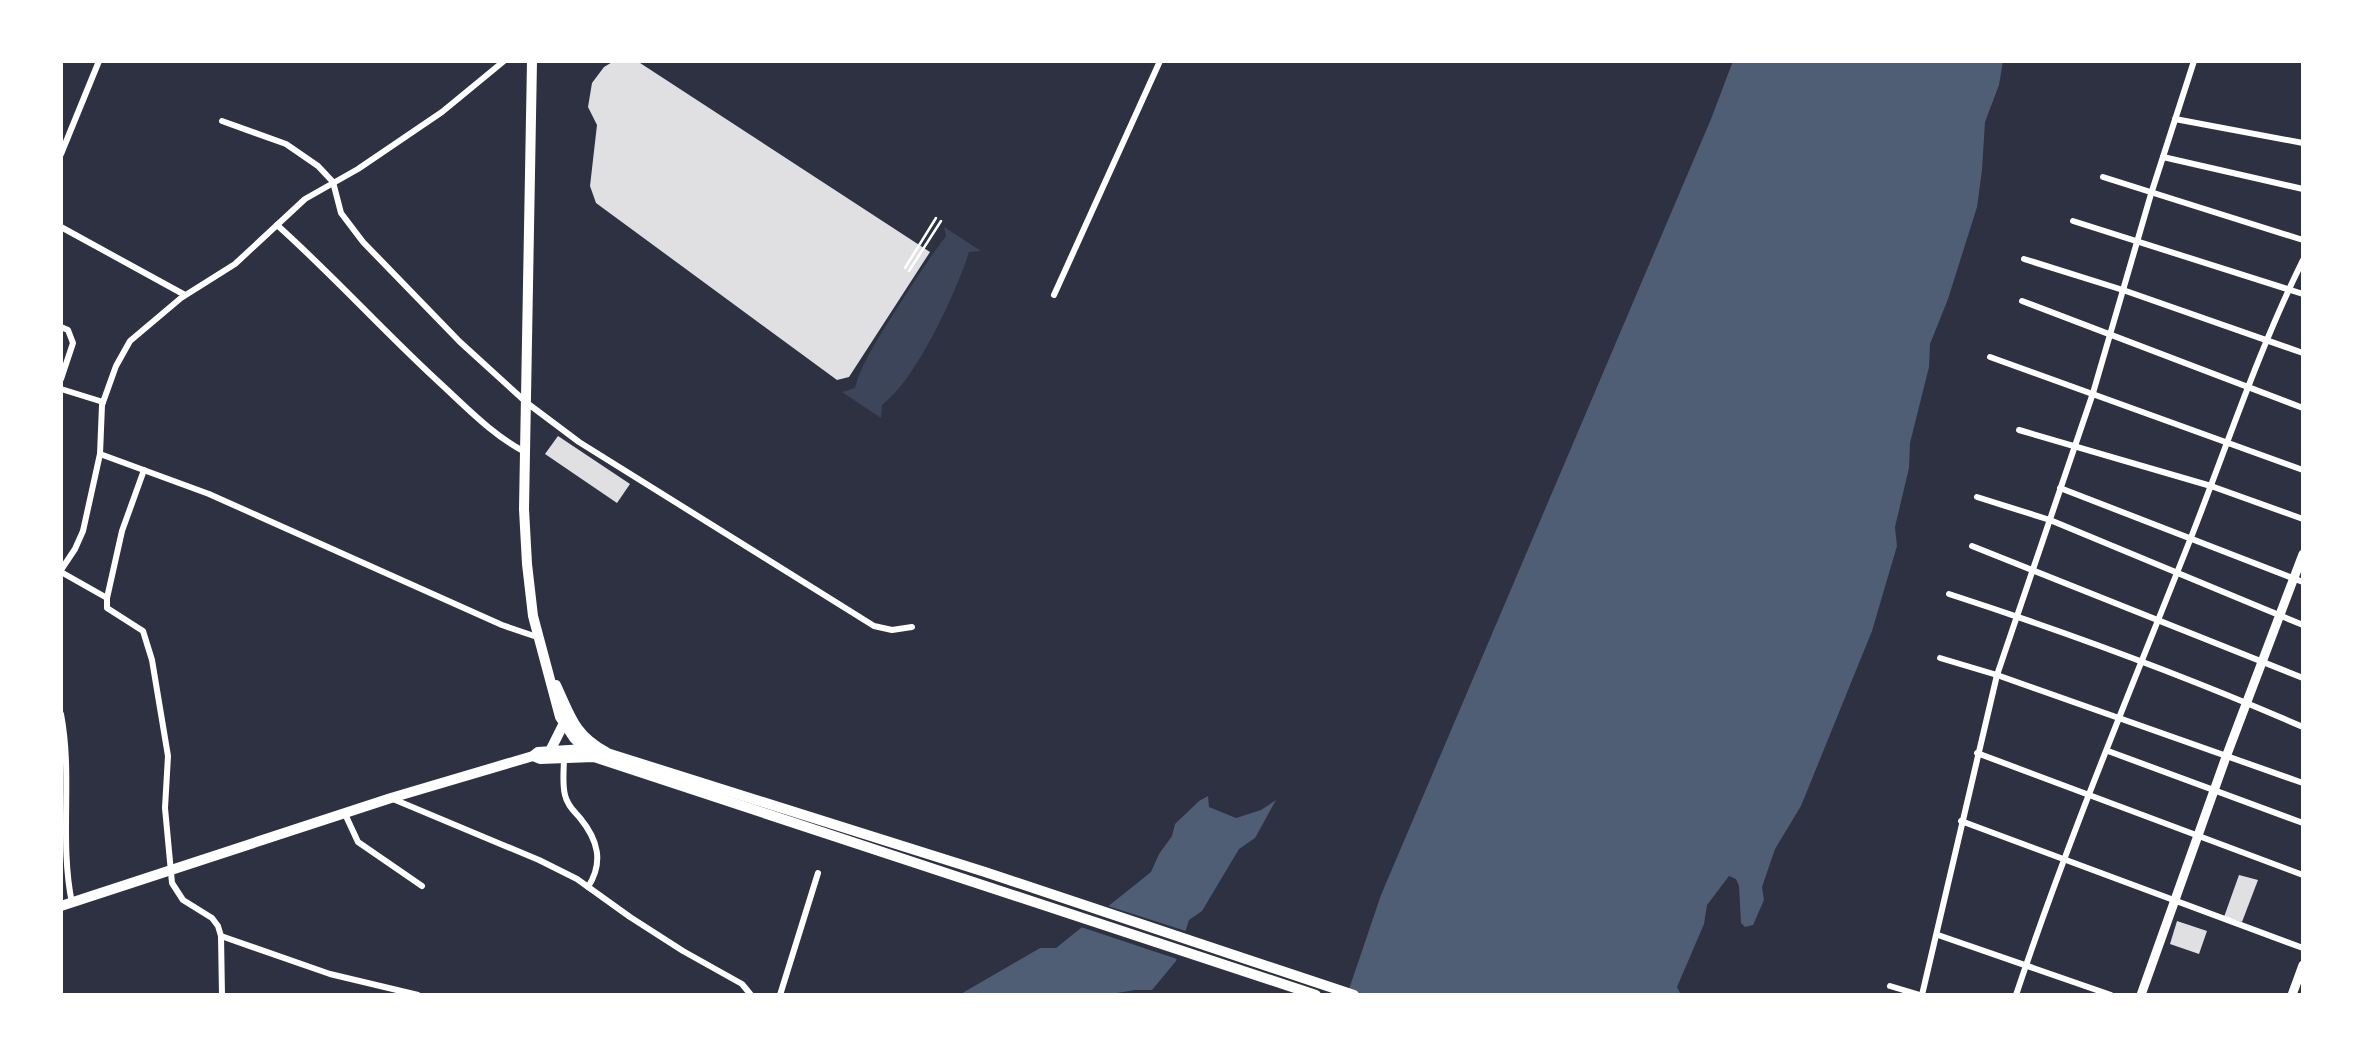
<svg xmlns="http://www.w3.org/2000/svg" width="2364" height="1056" viewBox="0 0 2364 1056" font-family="'Open Sans',sans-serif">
	<rect width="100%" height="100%" fill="#2d3142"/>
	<path fill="#3c4559" d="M944,227L981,251L969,252C956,293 916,380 882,405L881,418L842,392L855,388C861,365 874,345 887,324C906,294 924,265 946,236Z"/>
	<g fill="#4f5d75">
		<polygon points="1733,61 2003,61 1999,85 1985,122 1982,170 1977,207 1948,299 1930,344 1929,367 1910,443 1909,468 1895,527 1897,546 1884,590 1872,631 1801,806 1775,849 1762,887 1764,900 1753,925 1745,927 1741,923 1739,886 1736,879 1729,876 1707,905 1704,924 1677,987 1681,995 1347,995 1381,895 1711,119"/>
		<polygon points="1208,796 1209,807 1236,818 1261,810 1276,800 1255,838 1239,849 1202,911 1189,920 1176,961 1152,990 1135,990 1105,995 959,995 1040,948 1056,948 1151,872 1159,854 1172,836 1175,824 1199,801"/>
	</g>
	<polygon fill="#2d3142" points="1105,905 1189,932 1180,960 1078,926"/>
	<g fill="#e0e0e3">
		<polygon points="614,61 637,61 930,252 849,377 837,380 596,203 590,186 597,125 588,107 592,83 604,67"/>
		<polygon points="558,436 630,484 617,503 545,454"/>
		<polygon points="2239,875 2258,880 2242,922 2224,917"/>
		<polygon points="2177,921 2207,931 2199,954 2170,944"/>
	</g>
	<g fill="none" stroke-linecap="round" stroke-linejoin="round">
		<g stroke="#fff" stroke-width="2.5">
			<polyline points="905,268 936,218"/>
			<polyline points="909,271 941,221"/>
		</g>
		<g stroke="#fff" stroke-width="6">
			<polyline points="2175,119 2303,143"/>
			<polyline points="222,121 286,144 318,166 333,182 341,213 363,242 460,342 527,403 579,442 874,626 892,630 912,627"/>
			<polyline points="61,154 99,61"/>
			<polyline points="2163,157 2303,189"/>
			<polyline points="2103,177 2303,240"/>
			<polyline points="2073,221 2303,294"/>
			<path d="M277,225C334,276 385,333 442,385C468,409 494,436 525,452"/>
			<polyline points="61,227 185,295"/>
			<polyline points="2024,259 2123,290 2303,353"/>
			<polyline points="1054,295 1160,61"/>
			<polyline points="2022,301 2303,408"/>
			<polyline points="61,327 68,330 73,343 61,379"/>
			<polyline points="1990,357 2303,470"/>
			<polyline points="61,389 103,402"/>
			<polyline points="2019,430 2211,486 2303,519"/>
			<polyline points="100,454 209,494 502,625 540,638"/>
			<polyline points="2060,488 2303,582"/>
			<polyline points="1977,497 2050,520 2303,625"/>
			<polyline points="1972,546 2303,678"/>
			<polyline points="61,570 75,549 83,531 100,454 102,405 116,366 130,341 181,298 235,264 305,199 358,169 442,112 504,61"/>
			<polyline points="61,572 107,598 107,608 143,631 152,660 168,756 165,808 172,883 183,900 212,918 218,926 221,936 222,995"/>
			<path d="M1949,594C2069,633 2188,677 2303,727"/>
			<polyline points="107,598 122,531 144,470"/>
			<polyline points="1940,658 1997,675 2303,783"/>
			<path d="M61,714C73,776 59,841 72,903"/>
			<polyline points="2108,751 2303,823"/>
			<polyline points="1977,753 2303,875"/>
			<path d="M564,757C564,769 562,784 565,795C567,805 574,811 580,818C598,840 604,862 588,887"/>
			<polyline points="393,799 539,860 577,879 630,917 683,951 742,984 751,995"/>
			<polyline points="345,814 358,842 422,886"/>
			<polyline points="1961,821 2303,948"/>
			<polyline points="1938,935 2111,995"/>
			<polyline points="221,936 330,974 418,995"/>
			<polyline points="1890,986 1920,995"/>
			<polyline points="780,995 818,873"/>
			<polyline points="1922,995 1997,675 2093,393 2151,194 2194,61"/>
			<path d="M2016,995C2068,839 2132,687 2192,535C2228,443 2259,349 2303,260"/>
		</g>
		<g stroke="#fff" stroke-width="9">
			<polyline points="2141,995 2226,757 2303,554"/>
			<polyline points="2292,995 2303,965"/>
		</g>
		<g stroke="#fff" stroke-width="10">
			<polyline points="532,61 524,509 527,564 533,616 560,717 574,738 588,752"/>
			<path d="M556,685C570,715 574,735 606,752"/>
			<polyline points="547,757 565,721"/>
		</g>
		<g stroke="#fff" stroke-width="10">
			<polyline points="533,756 540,759 594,757 1316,995"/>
			<polyline points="61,906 391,798 533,756 538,752 584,749 607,753 985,872 1354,995"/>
		</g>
	</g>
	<rect width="2364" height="1056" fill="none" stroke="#ffffff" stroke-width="126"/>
</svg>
